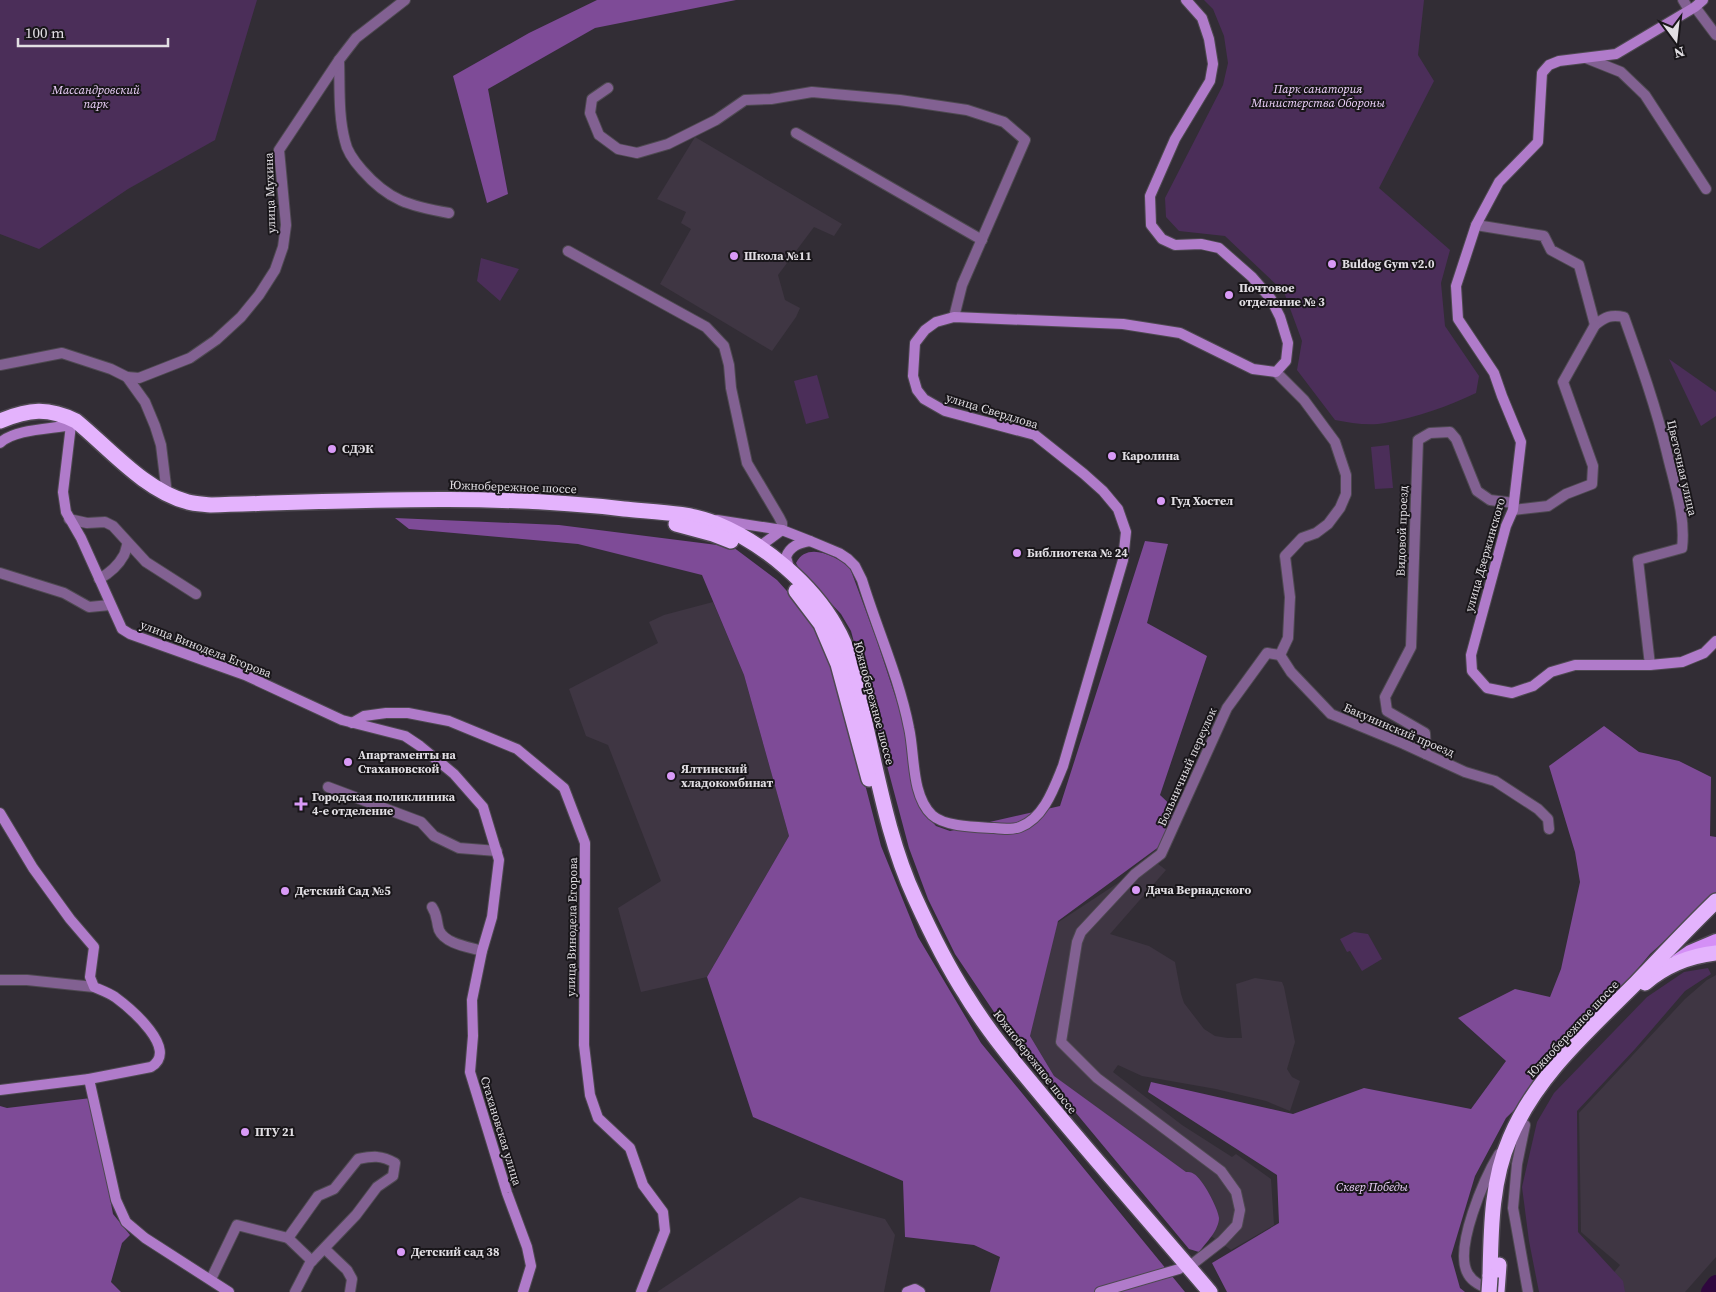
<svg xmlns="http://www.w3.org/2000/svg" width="1716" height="1292" viewBox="0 0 1716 1292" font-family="'Source Serif 4',serif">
	<rect width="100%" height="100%" fill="#322d35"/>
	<g fill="#3f3643">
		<polygon points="695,137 842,224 834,236 814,227 778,275 785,300 800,308 796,317 772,351 660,284 691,229 681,223 686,212 657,199"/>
		<polygon points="713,602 744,675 789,836 707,977 641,992 618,908 661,881 608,745 586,736 569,689 658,643 649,622 664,615"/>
		<polygon points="1153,860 1166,870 1110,934 1149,946 1175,962 1181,994 1184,1003 1204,1029 1215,1036 1228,1038 1242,1038 1236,984 1255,978 1282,982 1284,987 1295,1042 1287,1069 1292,1077 1300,1081 1290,1111 1266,1101 1216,1089 1142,1076 1118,1065 1113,1072 1182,1125 1232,1157 1236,1154 1271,1179 1274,1225 1231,1250 1211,1236 1216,1227 1218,1219 1185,1173 1053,1078 1029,1038 1057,923"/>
		<polygon points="1716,975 1716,1257 1685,1292 1600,1292 1599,1291 1620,1265 1581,1232 1579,1113 1685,999 1707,980"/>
		<polygon points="800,1197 885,1219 895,1235 884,1292 657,1292"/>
	</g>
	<g fill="#4b2e59">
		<polygon points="0,0 257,0 215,140 128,189 39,249 0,234"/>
		<path d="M1204,0H1424L1418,55L1434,81L1379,188L1450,250L1441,283L1445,326L1479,376L1476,393C1449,406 1415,418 1385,423C1369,426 1351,423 1335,420L1297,370L1302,341L1284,292L1225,236L1179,231L1166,217L1165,198L1223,85L1228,63L1224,36L1213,9Z"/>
		<polygon points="481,258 519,269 500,301 477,281"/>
		<polygon points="1669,359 1716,392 1716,416 1701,426"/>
		<polygon points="817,375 829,418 806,424 794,381"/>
		<polygon points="1389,445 1393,488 1375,489 1371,447"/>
		<polygon points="1354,932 1368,934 1382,959 1362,971 1350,951 1347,952 1340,939"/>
		<polygon points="1708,968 1711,974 1685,991 1635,1049 1577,1111 1578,1232 1623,1281 1625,1292 1539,1292 1529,1241 1522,1187 1537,1122 1554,1093 1647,997 1684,972"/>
	</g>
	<g fill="#7e4b97">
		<polygon points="597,0 736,0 595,28 488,89 508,194 487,203 453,76 529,33"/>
		<polygon points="395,518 559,525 733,547 777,580 812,619 837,676 881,846 918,937 981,1043 1185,1292 990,1292 1000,1257 974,1245 905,1237 903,1181 753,1117 707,977 789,836 744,675 702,575 578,544 409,529"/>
		<path d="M1145,541L1168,544L1147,623L1207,656L1160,795L1176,810L1160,846L1058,921L1030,1036L1054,1076L1186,1172C1189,1172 1191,1172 1194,1174C1202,1178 1218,1208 1219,1218C1219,1230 1206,1243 1199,1252L1189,1249L1002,1024L955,954L928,899L909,848L851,631L841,614L799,569L796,563C807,541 836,556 850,568L877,641L903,720L916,797L925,814L936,826L950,831L1060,806Z"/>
		<polygon points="1604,726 1639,752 1679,761 1711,777 1710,836 1716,837 1716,894 1650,954 1543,1082 1506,1118 1475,1176 1451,1256 1460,1288 1465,1292 1227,1292 1212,1263 1279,1223 1277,1175 1148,1092 1151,1082 1293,1114 1364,1088 1471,1109 1506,1061 1458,1018 1515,989 1550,997 1561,969 1580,882 1575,852 1549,766"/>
		<polygon points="91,1098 113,1214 130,1235 122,1243 111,1282 121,1292 0,1292 0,1106 7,1108"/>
	</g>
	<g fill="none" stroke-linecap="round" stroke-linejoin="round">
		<polyline stroke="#2f073e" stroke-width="18" points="1710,1292 1716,1284"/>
		<defs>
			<g id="street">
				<polyline points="1683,0 1689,10"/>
				<polyline points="1695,7 1716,35"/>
				<polyline points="1586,58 1621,72 1645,95 1706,189"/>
				<path d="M339,60C340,86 338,115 345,141C347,152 354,161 362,170C389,201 410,206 449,213"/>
				<polyline points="608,88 592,99 590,113 599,135 618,149 637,153 668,144 716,120 745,100 771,99 812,92 900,100 967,110 1004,122 1025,140 962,285 954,317"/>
				<polyline points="796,133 982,240"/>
				<path d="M1476,225L1544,236L1551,250L1579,265L1595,325C1605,317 1611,314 1624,317C1640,362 1656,407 1667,453C1674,483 1686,517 1682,548L1638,560L1650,665"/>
				<polyline points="568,251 706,327 724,346 729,365 731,388 747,463 779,517 782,523 782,530"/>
				<polyline points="0,365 62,353 111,369 127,377 145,402 155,426 161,445 167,494"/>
				<polyline points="1276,372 1304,400 1335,442 1346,475 1346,494 1340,508 1328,524 1316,533 1302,538 1285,556 1290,597 1288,638 1280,655 1291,672 1331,714 1404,744 1465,772 1495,781 1538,809 1548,819 1549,829"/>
				<polyline points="127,377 139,378 190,358 216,340 241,317 259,295 275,270 283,247 286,225 279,150 339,60 356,38 405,0"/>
				<polyline points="1513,510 1548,506 1566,494 1592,484 1593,466 1563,382 1595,325"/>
				<polyline points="69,519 87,523 105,522 113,526 146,562 196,594"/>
				<polyline points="0,573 64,593 89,607 110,605"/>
				<path d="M99,579C110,573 118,566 124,555C126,551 126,547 128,543"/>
				<polyline points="1426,754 1425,733 1387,711 1385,697 1411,647 1418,440 1430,433 1450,432 1456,439 1477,491 1490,500 1514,503"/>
				<polyline points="328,787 421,822 434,836 459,848 497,851"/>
				<path d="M432,907C438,916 436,921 439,930C445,944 469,947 482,951"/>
				<polyline points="0,980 27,980 94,987"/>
				<polyline points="1525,1125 1517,1164 1513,1208 1528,1292"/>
				<polyline points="288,1238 312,1261"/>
				<polyline points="325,1249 347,1270 352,1279 350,1292"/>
				<polyline points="1184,1267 1195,1262 1222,1241 1237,1225 1240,1210 1236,1192 1221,1171 1097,1078 1061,1042 1077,942 1081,932 1135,874 1161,854 1227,708 1267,653 1280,655"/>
				<path d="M211,1279L237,1225L288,1238L318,1196L334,1189L358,1159C373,1156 381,1155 395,1163L393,1176L377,1187L356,1215L310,1263L295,1292"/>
				<path d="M1493,1291C1484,1287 1473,1283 1468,1274C1453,1249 1485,1177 1499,1154"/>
			</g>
			<g id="secondary">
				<polyline points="1703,0 1695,7 1616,54 1559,61 1549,65 1542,73 1538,142 1499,182 1476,225 1456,286 1458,319 1494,373 1502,396 1521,442 1513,510 1506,526 1471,655 1472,671 1487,688 1512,693 1533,686 1551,672 1575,665 1650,665 1682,662 1704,653 1716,641"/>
				<path d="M0,443C14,429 51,429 71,425L63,492L66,512L81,538L122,629L130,634L245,675L342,720L405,736L420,746L454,774L483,807L499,860L492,917L482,951L472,1000L473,1036L470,1072L507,1193L527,1247L531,1266L523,1292"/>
				<path d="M717,520L782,530L810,541L839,553L848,559L855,566L862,580C877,629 899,677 909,728C915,754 911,795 932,815C945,827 977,827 994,828C1003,829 1012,830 1020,827C1044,818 1054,788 1063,766L1123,560L1126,532L1118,509L1103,491L1084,474L1035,435L945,411L924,399L917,390L913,376L915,343L925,330L936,322L954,317L1123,324L1180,333L1253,369L1276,372L1286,361L1288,343L1280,317L1271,299L1252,277L1219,248L1201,244L1175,245L1162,239L1151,225L1150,196L1175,139L1210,81L1213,64L1209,39L1202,18L1186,0"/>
				<polyline points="759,547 782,530"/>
				<path d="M790,571L786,557C790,546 799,543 810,541"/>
				<polyline points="352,723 364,716 386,713 408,713 449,721 517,749 564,788 585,843 584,1045 590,1095 598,1118 630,1148 643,1185 663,1212 665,1231 641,1292"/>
				<path d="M0,813L33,868L70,919L94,947L90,977L94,987C101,990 109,993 115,997C130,1008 180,1050 151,1067L89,1079L0,1090"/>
				<polyline points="89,1079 116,1200 126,1222 145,1238 229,1292"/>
				<polyline points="907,1292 915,1289 920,1292"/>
				<polyline points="1100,1292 1179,1269"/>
			</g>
			<polyline id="primary" points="1677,960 1690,951 1716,940"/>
			<g id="highway">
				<path d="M0,421C29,409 48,407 76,421C109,448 145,491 188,502C195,504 203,504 211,505C349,501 487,493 624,509C654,512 689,512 717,524C763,543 812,584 836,627C851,652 856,682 862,710C877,772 888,840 915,898C930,931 946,964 966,995C991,1036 1023,1073 1054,1110C1105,1171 1158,1231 1210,1292"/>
				<polyline points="676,524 713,534 731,541"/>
				<polyline points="796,591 821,624 838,664 869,779"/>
				<path d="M1645,983C1665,966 1689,956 1716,953"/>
				<path d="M1490,1277C1491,1231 1491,1181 1510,1138C1536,1076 1589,1030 1636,983C1663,955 1688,928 1716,901"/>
				<polyline points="1497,1292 1499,1265"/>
			</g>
		</defs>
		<use href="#street" stroke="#4e4951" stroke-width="12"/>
		<use href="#secondary" stroke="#4e4951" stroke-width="12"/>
		<use href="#primary" stroke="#4e4951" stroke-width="15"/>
		<use href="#highway" stroke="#4e4951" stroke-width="18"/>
		<use href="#street" stroke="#826192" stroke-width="10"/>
		<use href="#secondary" stroke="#b07bca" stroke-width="10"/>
		<use href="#primary" stroke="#d48ff6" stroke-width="12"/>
		<use href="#highway" stroke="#e4b3fd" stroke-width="15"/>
		<defs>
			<polyline id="highway-bridge" points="1489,1292 1490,1277"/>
		</defs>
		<use href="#highway-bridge" stroke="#4e4951" stroke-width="18" stroke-linecap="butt"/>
		<use href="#highway-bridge" stroke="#e4b3fd" stroke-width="15"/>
	</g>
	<g fill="#d99af7" stroke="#19161a" stroke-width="2">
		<circle cx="734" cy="256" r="5"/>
		<circle cx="1332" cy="264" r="5"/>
		<circle cx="1229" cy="295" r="5"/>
		<circle cx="332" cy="449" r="5"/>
		<circle cx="1112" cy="456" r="5"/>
		<circle cx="1161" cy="501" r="5"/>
		<circle cx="1017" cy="553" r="5"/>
		<circle cx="348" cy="762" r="5"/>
		<circle cx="671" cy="776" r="5"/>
		<path d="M298.5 796.5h5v5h5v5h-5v5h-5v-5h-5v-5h5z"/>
		<circle cx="1136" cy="890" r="5"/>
		<circle cx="285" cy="891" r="5"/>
		<circle cx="245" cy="1132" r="5"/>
		<circle cx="401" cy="1252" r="5"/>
	</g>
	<g text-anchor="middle" stroke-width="4" stroke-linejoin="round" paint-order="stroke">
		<g font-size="12" font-style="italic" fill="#efd3fd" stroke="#19161a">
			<text x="1318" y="93">Парк санатория<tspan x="1318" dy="14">Министерства Обороны</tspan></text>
			<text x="96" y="94">Массандровский<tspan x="96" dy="14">парк</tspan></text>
			<text x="1372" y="1191">Сквер Победы</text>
		</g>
		<g font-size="12" fill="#e1dee3" stroke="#19161a">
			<text transform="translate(270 193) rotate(-92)" y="4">улица Мухина</text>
			<text transform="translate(992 411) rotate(17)" y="4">улица Свердлова</text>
			<text transform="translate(1682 468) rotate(77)" y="4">Цветочная улица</text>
			<text transform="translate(513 487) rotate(2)" y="4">Южнобережное шоссе</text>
			<text transform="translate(1402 531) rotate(-88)" y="4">Видовой проезд</text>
			<text transform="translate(1485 555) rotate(-74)" y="4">улица Дзержинского</text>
			<text transform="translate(206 649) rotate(21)" y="4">улица Винодела Егорова</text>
			<text transform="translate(874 703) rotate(75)" y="4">Южнобережное шоссе</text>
			<text transform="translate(1399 730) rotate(23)" y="4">Бакунинский проезд</text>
			<text transform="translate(1187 767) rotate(-66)" y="4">Больничный переулок</text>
			<text transform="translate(572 927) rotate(-89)" y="4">улица Винодела Егорова</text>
			<text transform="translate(1573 1029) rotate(-47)" y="4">Южнобережное шоссе</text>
			<text transform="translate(1035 1062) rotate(52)" y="4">Южнобережное шоссе</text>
			<text transform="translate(501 1131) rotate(73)" y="4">Стахановская улица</text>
		</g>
		<g font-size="12" font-weight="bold" fill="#e1dee3" stroke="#19161a" text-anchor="start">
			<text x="744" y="260">Школа №11</text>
			<text x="1342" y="268">Buldog Gym v2.0</text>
			<text x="1239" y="292">Почтовое<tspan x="1239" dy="14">отделение № 3</tspan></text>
			<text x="342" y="453">СДЭК</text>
			<text x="1122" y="460">Каролина</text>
			<text x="1171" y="505">Гуд Хостел</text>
			<text x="1027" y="557">Библиотека № 24</text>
			<text x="358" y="759">Апартаменты на<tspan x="358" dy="14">Стахановской</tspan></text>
			<text x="681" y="773">Ялтинский<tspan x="681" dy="14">хладокомбинат</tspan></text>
			<text x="312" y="801">Городская поликлиника<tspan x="312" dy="14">4-е отделение</tspan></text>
			<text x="1146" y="894">Дача Вернадского</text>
			<text x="295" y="895">Детский Сад №5</text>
			<text x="255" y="1136">ПТУ 21</text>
			<text x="411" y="1256">Детский сад 38</text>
		</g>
	</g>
	<g transform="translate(1676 40) rotate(165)" stroke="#19161a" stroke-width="4" paint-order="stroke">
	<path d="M0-4L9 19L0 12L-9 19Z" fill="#e1dee3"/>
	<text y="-8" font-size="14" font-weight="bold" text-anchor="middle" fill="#e1dee3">N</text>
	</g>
	<path d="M18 38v8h150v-8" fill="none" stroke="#e1dee3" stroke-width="2.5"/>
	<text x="25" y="38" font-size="15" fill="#e1dee3" stroke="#19161a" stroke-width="4" paint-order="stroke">100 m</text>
</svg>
